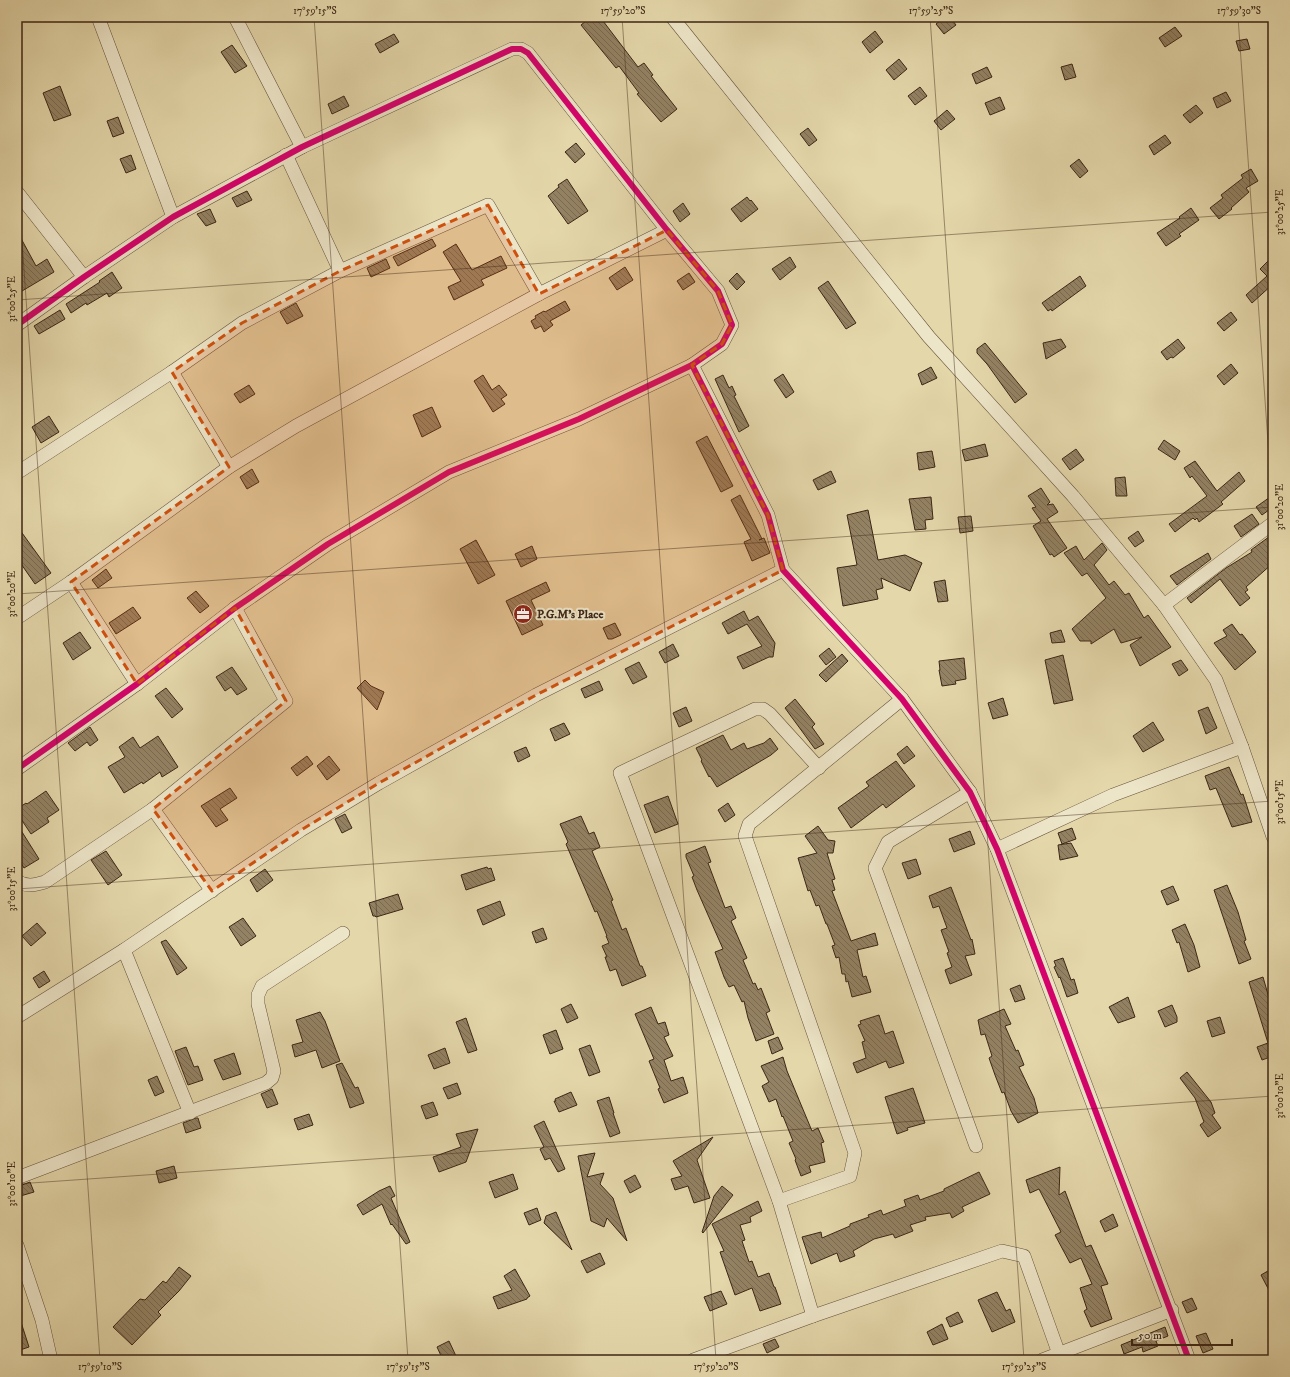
<svg xmlns="http://www.w3.org/2000/svg" width="1290" height="1377" viewBox="0 0 1290 1377" font-family="'IM FELL DW Pica',serif">
	<defs>
		<pattern id="building-back-hatch" width="6" height="6" patternUnits="userSpaceOnUse"><rect width="6" height="6" fill="#938263"/><path d="M-1 5l2 2M0 0l6 6M5-1l2 2" fill="none" stroke="#796a51"/></pattern>
	</defs>
	<rect width="100%" height="100%" fill="#e4d7aa"/>
	<filter id="stains"><feTurbulence type="fractalNoise" baseFrequency=".005" numOctaves="4"/><feColorMatrix values="0 0 0 0 .2 0 0 0 0 .09 0 0 0 0 .02 0 0 0 .5 -.17"/></filter>
	<radialGradient id="worn" r=".72"><stop offset=".6" stop-color="#630" stop-opacity="0"/><stop offset="1" stop-color="#630" stop-opacity=".3"/></radialGradient>
	<g fill="url(#building-back-hatch)" stroke="#3c2616">
		<polygon points="591,17 600,17 638,67 644,63 653,75 651,76 677,109 661,122 637,94 639,93 619,66 616,68 581,25"/>
		<polygon points="945,17 950,17 956,25 944,34 936,24"/>
		<polygon points="1175,27 1182,36 1165,47 1159,38"/>
		<polygon points="875,31 883,42 870,53 862,42"/>
		<polygon points="394,34 399,42 380,53 375,44"/>
		<polygon points="1247,39 1250,49 1239,51 1236,41"/>
		<polygon points="232,45 247,66 235,73 221,52"/>
		<polygon points="899,59 907,69 894,80 886,70"/>
		<polygon points="1072,64 1076,77 1065,80 1061,67"/>
		<polygon points="987,67 992,77 976,84 972,74"/>
		<polygon points="60,86 71,115 54,121 43,93"/>
		<polygon points="920,87 927,96 915,105 908,96"/>
		<polygon points="1226,92 1231,101 1217,108 1213,98"/>
		<polygon points="344,96 349,106 332,114 328,104"/>
		<polygon points="1000,97 1005,109 990,115 985,103"/>
		<polygon points="1196,105 1203,113 1190,123 1183,115"/>
		<polygon points="947,110 955,119 941,130 934,121"/>
		<polygon points="118,117 124,133 113,137 107,121"/>
		<polygon points="808,128 817,140 809,146 800,134"/>
		<polygon points="1165,135 1171,143 1154,155 1149,146"/>
		<polygon points="576,143 585,154 575,163 565,152"/>
		<polygon points="131,155 136,169 126,173 120,159"/>
		<polygon points="1079,159 1088,171 1080,178 1070,166"/>
		<polygon points="1251,169 1258,181 1246,188 1249,192 1231,208 1232,209 1219,219 1210,208 1223,198 1221,195 1243,178 1241,175"/>
		<polygon points="567,179 588,211 568,224 548,196 559,187 558,185"/>
		<polygon points="247,191 252,200 237,207 232,198"/>
		<polygon points="747,197 750,201 751,200 758,209 741,222 731,209"/>
		<polygon points="683,203 690,214 680,222 673,211"/>
		<polygon points="1191,208 1199,220 1179,234 1181,236 1166,246 1157,233 1180,218 1179,217"/>
		<polygon points="210,209 216,222 206,226 197,214"/>
		<polygon points="17,231 36,266 47,259 54,272 17,294"/>
		<polygon points="432,239 436,246 398,266 393,257"/>
		<polygon points="456,244 472,270 501,256 507,268 481,280 484,285 454,300 448,287 461,281 443,252"/>
		<polygon points="1273,256 1273,284 1252,303 1246,295 1267,276 1260,269"/>
		<polygon points="790,257 796,267 780,280 772,269"/>
		<polygon points="386,259 390,268 371,277 367,268"/>
		<polygon points="625,267 633,280 617,290 609,278"/>
		<polygon points="112,272 122,288 109,297 107,293 87,305 86,303 71,313 66,304 100,282 99,281"/>
		<polygon points="689,273 695,282 683,290 677,281"/>
		<polygon points="737,273 745,282 737,290 729,281"/>
		<polygon points="1080,276 1086,286 1052,311 1051,309 1048,311 1042,303"/>
		<polygon points="828,281 856,323 846,329 818,288"/>
		<polygon points="565,301 570,310 550,321 553,325 544,332 541,326 535,329 531,321 536,318 535,316 544,311 545,312"/>
		<polygon points="296,303 303,316 287,324 280,312"/>
		<polygon points="60,310 65,319 39,334 34,326"/>
		<polygon points="1231,312 1237,320 1224,331 1217,323"/>
		<polygon points="1061,339 1066,347 1046,359 1043,343"/>
		<polygon points="1178,339 1185,348 1173,358 1171,357 1167,360 1161,352"/>
		<polygon points="985,343 1027,394 1015,403 987,364 977,353 977,349"/>
		<polygon points="1231,364 1238,373 1224,385 1217,376"/>
		<polygon points="931,367 937,378 922,385 918,374"/>
		<polygon points="783,374 794,392 786,398 774,380"/>
		<polygon points="483,375 492,390 499,385 507,395 501,399 505,404 493,412 474,381"/>
		<polygon points="723,375 729,388 732,386 736,395 734,396 749,426 739,432 715,379"/>
		<polygon points="249,385 255,394 240,403 234,394"/>
		<polygon points="432,407 441,427 422,437 413,415"/>
		<polygon points="49,416 59,432 41,443 32,427"/>
		<polygon points="707,436 733,486 721,492 696,442"/>
		<polygon points="1164,440 1180,451 1175,460 1158,449"/>
		<polygon points="985,444 988,456 965,461 962,450"/>
		<polygon points="1076,449 1084,460 1070,470 1062,459"/>
		<polygon points="932,451 935,467 919,470 917,453"/>
		<polygon points="1195,461 1217,491 1239,472 1245,481 1221,502 1223,504 1199,522 1197,518 1195,520 1193,518 1175,532 1169,524 1207,496 1192,476 1190,478 1184,468"/>
		<polygon points="252,469 259,482 247,489 240,477"/>
		<polygon points="831,471 836,482 818,490 813,480"/>
		<polygon points="1125,477 1127,496 1116,496 1115,478"/>
		<polygon points="1041,488 1050,502 1047,505 1053,504 1058,512 1047,519 1067,548 1054,557 1052,554 1050,555 1033,526 1041,521 1032,508 1036,507 1028,496"/>
		<polygon points="740,495 762,539 759,540 764,538 770,553 752,561 744,542 751,539 731,500"/>
		<polygon points="1273,495 1273,507 1262,515 1256,507"/>
		<polygon points="931,497 933,519 925,520 926,529 915,530 909,499"/>
		<polygon points="868,510 878,560 905,555 922,563 910,591 881,578 883,588 876,590 878,599 843,606 837,568 857,565 847,515"/>
		<polygon points="1252,514 1259,524 1241,537 1234,526"/>
		<polygon points="971,516 973,531 960,533 958,517"/>
		<polygon points="17,526 51,573 35,584 17,558"/>
		<polygon points="1138,531 1144,541 1135,547 1128,538"/>
		<polygon points="1273,534 1273,563 1246,587 1248,590 1245,592 1250,598 1240,606 1220,579 1191,603 1187,598 1226,568 1252,552 1251,550"/>
		<polygon points="476,540 495,575 478,584 460,549"/>
		<polygon points="1102,543 1107,550 1094,565 1109,585 1114,581 1125,595 1129,593 1144,618 1148,615 1171,647 1140,666 1130,645 1142,637 1121,643 1114,629 1091,644 1091,641 1080,641 1072,629 1106,598 1087,573 1082,576 1064,553 1076,546 1084,560"/>
		<polygon points="532,546 537,559 521,567 515,554"/>
		<polygon points="1208,553 1211,559 1177,585 1170,576"/>
		<polygon points="106,569 112,578 98,588 92,580"/>
		<polygon points="945,580 948,601 938,602 934,582"/>
		<polygon points="546,582 550,591 531,600 543,625 522,635 506,601"/>
		<polygon points="196,591 209,606 200,613 187,598"/>
		<polygon points="133,607 141,618 116,634 109,623"/>
		<polygon points="744,611 749,621 758,616 775,643 773,657 769,657 743,669 737,657 762,646 747,624 728,634 722,623"/>
		<polygon points="615,623 621,635 612,639 608,639 603,628"/>
		<polygon points="1232,624 1240,635 1242,634 1256,652 1235,670 1214,643 1227,636 1223,630"/>
		<polygon points="1061,630 1065,642 1052,643 1050,633"/>
		<polygon points="80,632 91,648 73,660 63,643"/>
		<polygon points="673,644 679,656 665,663 659,652"/>
		<polygon points="829,648 836,657 826,665 819,656"/>
		<polygon points="842,654 848,661 826,682 819,675"/>
		<polygon points="1063,655 1073,700 1054,704 1045,660"/>
		<polygon points="964,658 966,679 955,681 956,684 942,686 939,670 940,670 939,661"/>
		<polygon points="1181,660 1188,670 1179,676 1172,664"/>
		<polygon points="639,662 647,677 633,684 625,669"/>
		<polygon points="232,667 247,689 237,695 231,687 225,691 216,677"/>
		<polygon points="365,680 371,686 384,692 377,710 357,688"/>
		<polygon points="599,681 603,690 585,698 581,689"/>
		<polygon points="166,688 183,709 172,718 155,696"/>
		<polygon points="1003,698 1008,715 993,719 988,703"/>
		<polygon points="795,699 815,724 812,727 824,744 815,749 785,708"/>
		<polygon points="686,707 692,721 679,727 673,713"/>
		<polygon points="1208,707 1217,728 1206,734 1198,711"/>
		<polygon points="1153,722 1164,740 1143,752 1133,736"/>
		<polygon points="564,723 570,734 555,741 550,729"/>
		<polygon points="90,727 98,740 90,746 87,742 75,751 68,743"/>
		<polygon points="723,735 731,750 744,743 747,749 764,743 770,738 778,749 771,755 717,787 710,776 709,777 701,761 702,760 696,748"/>
		<polygon points="158,736 178,767 162,777 160,772 143,784 142,782 124,793 108,767 125,757 119,747 133,737 140,748"/>
		<polygon points="907,746 915,756 904,764 897,754"/>
		<polygon points="526,747 530,756 518,762 514,752"/>
		<polygon points="307,756 313,764 297,776 291,768"/>
		<polygon points="329,756 340,770 327,780 317,766"/>
		<polygon points="896,761 915,786 886,808 883,804 851,828 838,808 869,786 866,782"/>
		<polygon points="1229,767 1241,795 1243,794 1252,822 1232,827 1216,788 1210,790 1205,776"/>
		<polygon points="230,788 237,798 220,809 228,820 216,827 201,806"/>
		<polygon points="46,791 59,810 47,818 49,822 31,834 17,813 17,809 26,803 27,804"/>
		<polygon points="668,796 678,824 655,833 644,805"/>
		<polygon points="728,803 735,815 725,822 718,810"/>
		<polygon points="345,814 352,828 342,833 335,819"/>
		<polygon points="581,816 589,834 594,832 600,847 592,851 613,900 611,901 622,930 626,928 640,966 642,966 646,976 622,986 616,969 610,971 605,957 607,957 602,946 609,943 606,936 607,936 597,911 595,912 566,844 568,842 560,824"/>
		<polygon points="17,824 39,859 24,868 17,857"/>
		<polygon points="818,826 828,840 835,841 833,853 827,853 835,879 832,880 835,890 832,891 851,941 875,933 878,945 857,950 863,977 866,976 871,992 852,997 848,981 846,982 845,974 842,974 839,957 836,958 832,946 835,945 827,924 826,924 819,905 816,906 810,890 808,891 798,858 817,853 805,836"/>
		<polygon points="1072,828 1076,839 1062,844 1058,833"/>
		<polygon points="970,831 975,844 954,852 949,839"/>
		<polygon points="1071,843 1078,856 1060,860 1058,845"/>
		<polygon points="705,846 711,862 708,863 725,908 731,906 736,918 731,921 747,958 743,960 753,984 755,983 758,990 761,988 770,1011 766,1013 774,1034 756,1041 748,1018 744,1001 742,1002 734,985 729,987 724,977 715,952 723,949 697,890 692,877 694,876 686,857 686,854"/>
		<polygon points="106,851 122,875 108,885 91,860"/>
		<polygon points="916,859 921,874 908,879 902,863"/>
		<polygon points="487,867 488,869 491,868 495,880 466,890 461,875"/>
		<polygon points="265,869 273,880 257,892 250,880"/>
		<polygon points="1227,885 1238,912 1246,940 1244,941 1251,959 1239,964 1214,890"/>
		<polygon points="1173,886 1179,900 1167,905 1161,891"/>
		<polygon points="951,887 971,940 972,939 975,954 965,956 972,975 950,984 945,970 952,967 947,953 949,952 941,930 947,928 939,906 933,908 929,896"/>
		<polygon points="398,894 403,909 376,917 375,916 373,916 369,903"/>
		<polygon points="500,901 505,915 483,925 477,910"/>
		<polygon points="243,918 256,936 241,946 229,927"/>
		<polygon points="37,923 46,933 31,946 22,936"/>
		<polygon points="1185,924 1194,945 1200,967 1188,972 1179,942 1177,943 1172,930"/>
		<polygon points="543,928 547,939 536,943 532,932"/>
		<polygon points="166,940 187,968 177,975 161,942"/>
		<polygon points="1063,958 1071,980 1074,979 1078,993 1067,997 1060,977 1059,978 1054,967 1056,966 1054,961"/>
		<polygon points="44,971 50,981 39,988 33,978"/>
		<polygon points="1263,977 1273,1012 1273,1056 1262,1060 1257,1047 1268,1043 1249,982"/>
		<polygon points="1020,985 1025,999 1015,1002 1010,989"/>
		<polygon points="1128,997 1135,1017 1118,1023 1109,1007"/>
		<polygon points="571,1004 578,1018 567,1023 561,1009"/>
		<polygon points="1172,1005 1177,1017 1177,1022 1165,1027 1158,1011"/>
		<polygon points="651,1007 658,1024 665,1022 669,1035 664,1037 673,1056 664,1060 671,1081 683,1077 688,1093 664,1103 658,1089 660,1088 649,1061 654,1059 635,1014"/>
		<polygon points="1004,1009 1011,1024 1005,1026 1016,1051 1018,1050 1024,1065 1019,1067 1034,1098 1038,1113 1018,1123 1011,1111 1004,1092 1002,1093 995,1075 989,1058 992,1056 985,1034 981,1035 978,1020"/>
		<polygon points="320,1012 325,1021 340,1061 322,1068 316,1050 295,1057 292,1045 303,1042 296,1020"/>
		<polygon points="879,1015 885,1034 893,1031 904,1063 889,1068 886,1061 857,1073 853,1063 866,1058 862,1042 865,1041 858,1025 861,1024 860,1021"/>
		<polygon points="1220,1017 1225,1033 1212,1037 1207,1021"/>
		<polygon points="466,1018 477,1050 468,1053 456,1022"/>
		<polygon points="556,1030 563,1049 550,1054 543,1035"/>
		<polygon points="778,1037 783,1049 772,1054 768,1041"/>
		<polygon points="590,1045 600,1072 589,1076 579,1049"/>
		<polygon points="186,1047 194,1067 198,1066 203,1080 188,1085 175,1051"/>
		<polygon points="445,1048 450,1063 434,1069 428,1055"/>
		<polygon points="234,1053 241,1074 223,1080 214,1060"/>
		<polygon points="783,1057 787,1071 812,1131 818,1128 824,1142 821,1143 825,1162 809,1166 811,1172 801,1176 795,1160 796,1159 789,1143 793,1141 783,1116 782,1117 776,1099 769,1102 762,1086 769,1082 761,1066"/>
		<polygon points="342,1063 355,1088 358,1087 364,1103 350,1108 336,1065"/>
		<polygon points="1187,1072 1211,1102 1215,1113 1212,1115 1221,1128 1208,1137 1200,1125 1204,1122 1195,1098 1180,1078"/>
		<polygon points="157,1076 164,1092 155,1096 148,1080"/>
		<polygon points="457,1083 461,1094 448,1099 443,1088"/>
		<polygon points="913,1088 925,1123 907,1128 908,1130 897,1134 885,1097"/>
		<polygon points="272,1089 278,1104 267,1108 261,1094"/>
		<polygon points="571,1092 577,1105 559,1112 554,1101 556,1101 555,1099"/>
		<polygon points="609,1097 614,1113 613,1113 620,1133 610,1137 597,1101"/>
		<polygon points="433,1102 438,1115 426,1119 421,1106"/>
		<polygon points="309,1114 313,1125 298,1130 294,1119"/>
		<polygon points="196,1118 198,1118 201,1128 186,1133 183,1123"/>
		<polygon points="544,1121 565,1169 558,1172 550,1158 545,1160 540,1149 544,1147 534,1126"/>
		<polygon points="478,1129 466,1162 439,1172 433,1157 461,1147 456,1134"/>
		<polygon points="713,1137 697,1160 710,1198 694,1203 688,1186 675,1190 671,1179 682,1176 673,1161"/>
		<polygon points="595,1153 587,1177 604,1173 600,1184 613,1198 627,1241 607,1218 604,1227 591,1221 578,1156"/>
		<polygon points="174,1166 177,1178 159,1183 156,1171"/>
		<polygon points="1060,1167 1059,1195 1065,1191 1086,1247 1091,1245 1108,1284 1101,1286 1112,1319 1091,1327 1084,1311 1087,1309 1080,1288 1092,1284 1081,1258 1070,1263 1055,1235 1061,1232 1039,1189 1030,1193 1026,1180"/>
		<polygon points="979,1172 990,1194 962,1207 964,1211 952,1218 950,1213 925,1217 926,1220 910,1225 913,1231 895,1238 893,1234 874,1239 853,1251 855,1256 840,1262 837,1253 811,1264 802,1237 821,1232 822,1238 850,1226 850,1224 869,1217 868,1215 881,1210 883,1215 906,1206 904,1200 918,1195 920,1200 944,1191 944,1189"/>
		<polygon points="513,1174 518,1189 495,1198 489,1182"/>
		<polygon points="635,1175 641,1187 630,1193 624,1181"/>
		<polygon points="30,1182 34,1192 17,1197 17,1187"/>
		<polygon points="390,1186 395,1196 391,1198 410,1242 406,1244 392,1224 391,1225 382,1204 363,1215 357,1205 379,1191"/>
		<polygon points="722,1186 733,1195 703,1233 702,1232 714,1196"/>
		<polygon points="758,1201 762,1211 750,1217 751,1222 740,1225 745,1240 742,1241 749,1262 752,1261 758,1277 769,1273 774,1287 775,1287 781,1304 760,1311 752,1288 735,1295 720,1252 724,1251 712,1224"/>
		<polygon points="537,1208 541,1220 529,1225 524,1213"/>
		<polygon points="556,1212 572,1250 544,1223 546,1216"/>
		<polygon points="1113,1214 1118,1226 1105,1232 1100,1221"/>
		<polygon points="600,1253 605,1264 587,1273 581,1261"/>
		<polygon points="179,1267 191,1276 179,1291 158,1312 161,1315 132,1345 113,1327 140,1299 145,1300 163,1281 166,1283"/>
		<polygon points="1273,1268 1273,1298 1261,1275"/>
		<polygon points="515,1269 530,1296 527,1298 527,1299 498,1309 493,1297 512,1290 504,1276"/>
		<polygon points="721,1291 727,1304 710,1311 704,1297"/>
		<polygon points="997,1292 1006,1311 1010,1309 1015,1322 992,1332 978,1300"/>
		<polygon points="1192,1298 1197,1309 1187,1313 1182,1302"/>
		<polygon points="958,1312 963,1322 950,1327 946,1318"/>
		<polygon points="17,1316 19,1316 29,1347 17,1351"/>
		<polygon points="942,1324 948,1339 933,1345 927,1332"/>
		<polygon points="1165,1327 1168,1336 1156,1341 1158,1346 1143,1352 1142,1347 1124,1354 1121,1345"/>
		<polygon points="1206,1333 1213,1349 1203,1353 1196,1336"/>
		<polygon points="775,1339 779,1347 767,1353 763,1344"/>
		<polygon points="449,1341 456,1356 448,1360 443,1360 437,1347"/>
	</g>
	<g fill="none" stroke-linecap="round" stroke-linejoin="round">
		<defs>
			<g id="minor">
				<polyline points="98,17 173,217"/>
				<polyline points="235,17 302,147"/>
				<polyline points="672,17 929,337 1073,496 1164,605 1216,680 1242,747 1273,837"/>
				<polyline points="286,155 340,271"/>
				<polyline points="17,192 84,277"/>
				<polyline points="17,325 84,277 173,217 302,147 512,49 521,49 528,53 667,230 718,291 732,325 722,344 692,365 579,419 449,472 328,544 235,608 137,684 17,769"/>
				<polyline points="692,365 768,515 783,570 902,699 970,792 997,849 1189,1360"/>
				<polyline points="172,372 229,467"/>
				<polyline points="17,473 172,372 242,323 340,271 488,205 539,294"/>
				<polyline points="71,582 137,684"/>
				<polyline points="1164,605 1273,523"/>
				<polyline points="17,618 71,582 229,467 296,426 539,294 667,230"/>
				<polyline points="970,792 888,842 875,868 976,1146"/>
				<polyline points="153,809 212,891"/>
				<polyline points="997,849 1113,795 1242,747"/>
				<path d="M17,881C26,887 35,885 45,882L153,809L286,701L235,608"/>
				<polyline points="124,950 190,1113"/>
				<polyline points="17,1017 124,950 301,830 379,783 536,695 783,570"/>
				<polyline points="17,1178 266,1083 272,1078 274,1071 258,1004 258,995 262,986 343,933"/>
				<polyline points="779,1201 850,1176 855,1153 745,836 749,824 902,699"/>
				<polyline points="17,1245 42,1320 51,1360"/>
				<polyline points="813,1316 779,1201 620,773 755,709 763,709 770,714 819,768"/>
				<polyline points="693,1360 813,1316 1002,1251 1024,1256 1059,1354"/>
				<polyline points="1042,1360 1172,1310"/>
			</g>
		</defs>
		<use href="#minor" stroke="#66523b" stroke-width="14"/>
		<use href="#minor" stroke="#ede5c8" stroke-width="13"/>
		<defs>
			<g id="cycleway">
				<polyline points="17,325 84,277 173,217 302,147 512,49 521,49 528,53 667,230 718,291 732,325 722,344 692,365 579,419 449,472 328,544 235,608 137,684 17,769"/>
				<polyline points="692,365 768,515 783,570 902,699 970,792 997,849 1189,1360"/>
			</g>
		</defs>
		<use href="#cycleway" stroke="#ede5c8" stroke-width="8"/>
		<use href="#cycleway" stroke="#d6006c" stroke-width="6"/>
	</g>
	<path fill="#ce510e" fill-opacity="0.2" stroke="#ce510e" stroke-width="3" stroke-dasharray="8 5" stroke-linejoin="round" d="M488,205L539,294L667,230L718,291L732,325L722,344L692,365L768,515L783,570L536,695L379,783L301,830L212,891L153,809L286,701L235,608L137,684L71,582L229,467L172,372L242,323L340,271Z"/>
	<path fill="none" stroke="#3c2616" stroke-width="1" stroke-opacity="0.45" d="M314,17L408,1360M622,17L716,1360M930,17L1024,1360M1238,17L1273,513M17,169L100,1360M17,300L1273,212M17,594L1273,507M17,889L1273,801M17,1184L1273,1096"/>
	<defs>
		<symbol id="office-disc" viewBox="-11 -11 22 22"><circle r="9.5" fill="#8f2418" stroke="#ede5c8"/><path d="M-6-3h4V-5.5h4V-3h4V5H-6ZM-1-4.5V-3h2v-1.5ZM-6 0V1H6V0Z" fill="#fff"/></symbol>
	</defs>
	<g fill-rule="evenodd">
		<use href="#office-disc" x="512" y="603" width="22" height="22"/>
	</g>
	<g text-anchor="middle" stroke-width="4" stroke-linejoin="round" paint-order="stroke">
		<g font-size="12" font-weight="bold" fill="#3c2616" stroke="#ede5c8" text-anchor="start">
			<text x="537" y="618">P.G.M’s Place</text>
		</g>
	</g>
	<rect width="1290" height="1377" fill="none" stroke="#e4d7aa" stroke-width="44"/>
	<path d="M1132 1339v6h100v-6" fill="none" stroke="#3c2616" stroke-width="2"/>
	<text x="1138" y="1339" font-size="12" fill="#3c2616" stroke="#ede5c8" stroke-width="3" paint-order="stroke">50 m</text>
	<rect x="22" y="22" width="1246" height="1333" fill="none" stroke="#3c2616" stroke-width="1.5"/>
	<g font-size="10" text-anchor="middle" fill="#3c2616">
		<text x="315" y="14">17°59'15"S</text>
		<text x="623" y="14">17°59'20"S</text>
		<text x="931" y="14">17°59'25"S</text>
		<text x="1239" y="14">17°59'30"S</text>
		<text transform="translate(1279 212) rotate(-90)" y="4">31°00'25"E</text>
		<text transform="translate(11 299) rotate(-90)" y="4">31°00'25"E</text>
		<text transform="translate(1279 507) rotate(-90)" y="4">31°00'20"E</text>
		<text transform="translate(11 594) rotate(-90)" y="4">31°00'20"E</text>
		<text transform="translate(1279 802) rotate(-90)" y="4">31°00'15"E</text>
		<text transform="translate(11 889) rotate(-90)" y="4">31°00'15"E</text>
		<text transform="translate(1279 1096) rotate(-90)" y="4">31°00'10"E</text>
		<text transform="translate(11 1184) rotate(-90)" y="4">31°00'10"E</text>
		<text x="100" y="1370">17°59'10"S</text>
		<text x="408" y="1370">17°59'15"S</text>
		<text x="716" y="1370">17°59'20"S</text>
		<text x="1024" y="1370">17°59'25"S</text>
	</g>
	<rect width="100%" height="100%" filter="url(#stains)"/>
	<rect width="100%" height="100%" fill="url(#worn)"/>
</svg>
